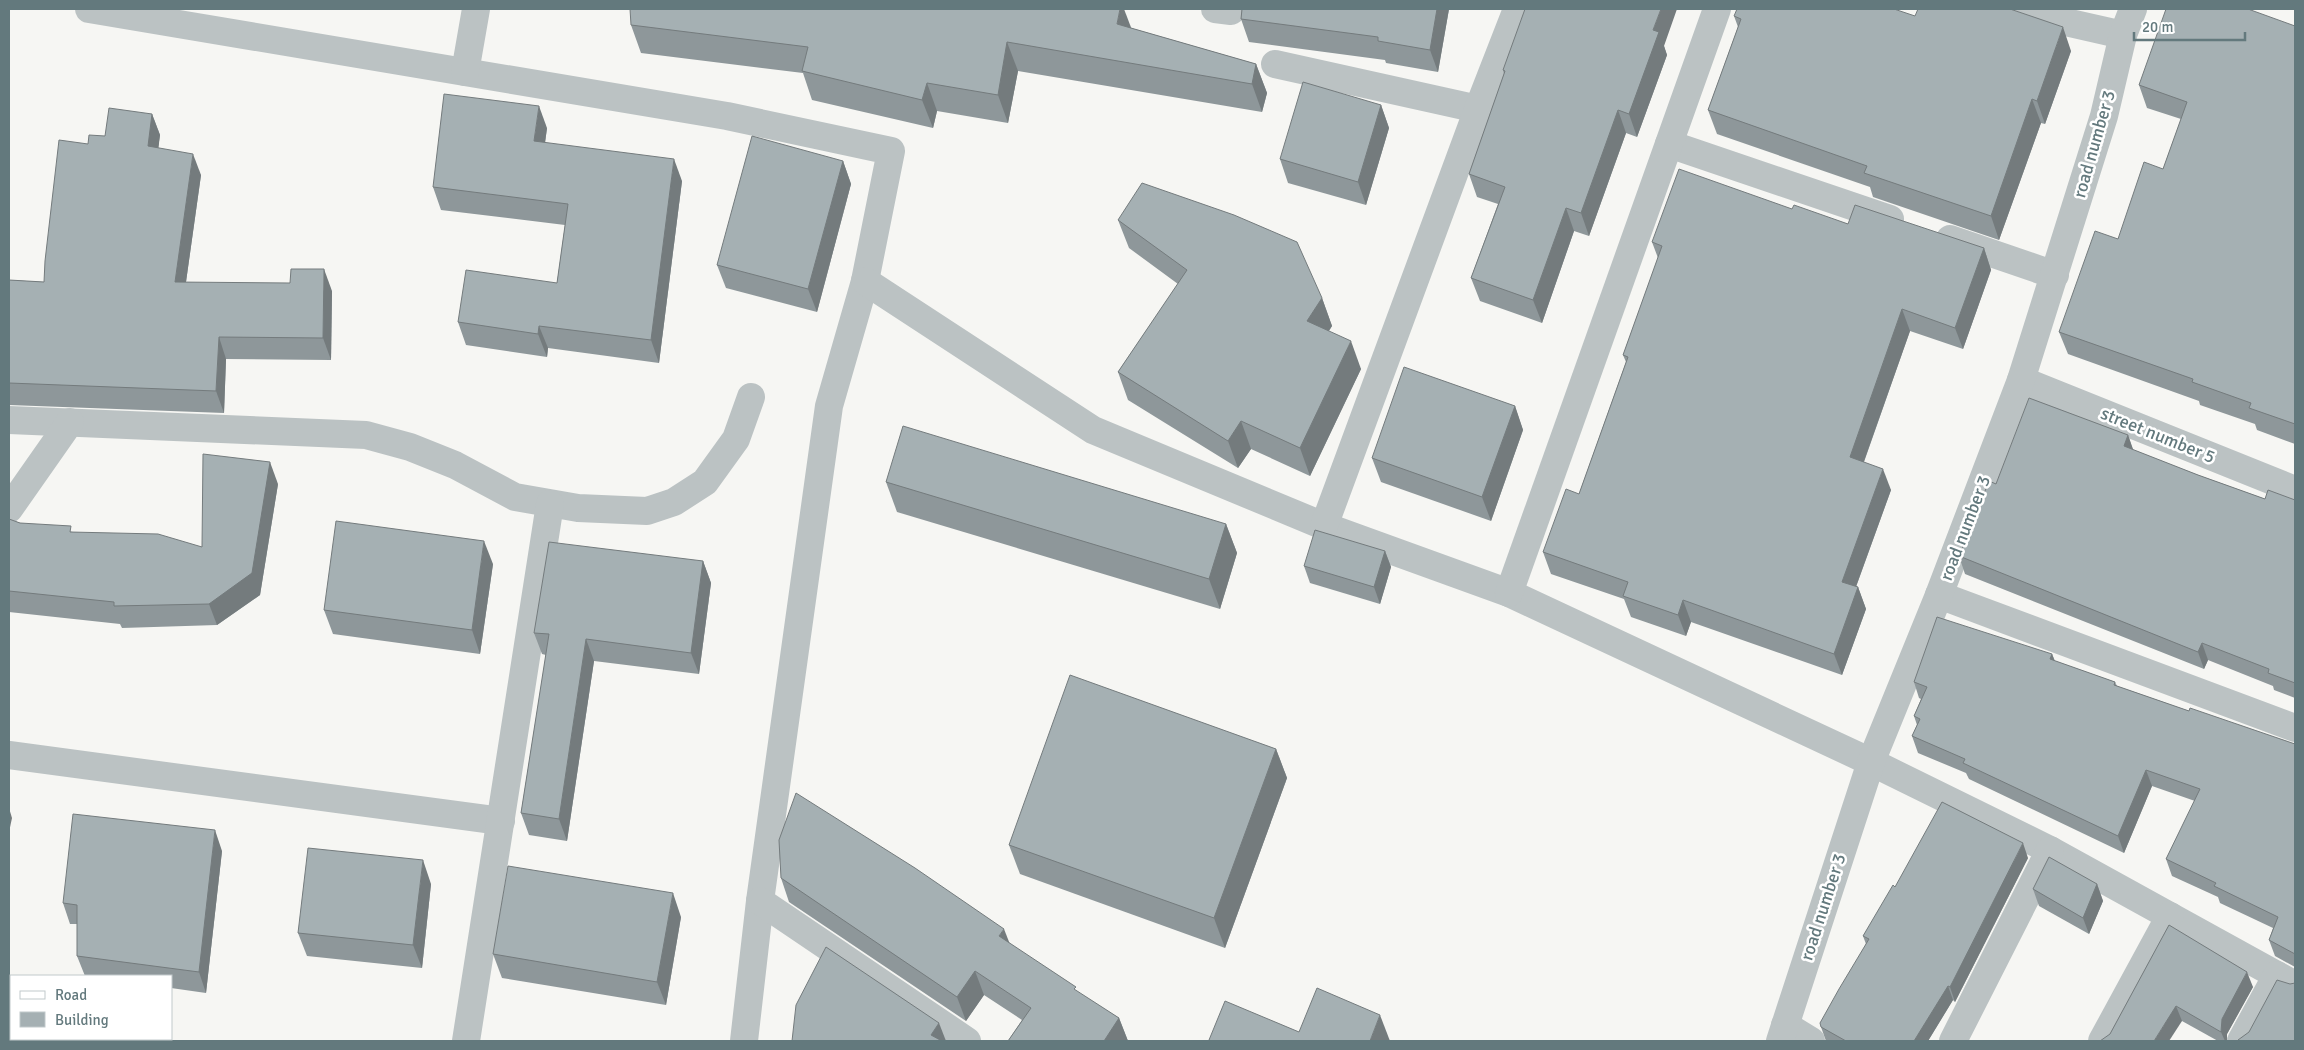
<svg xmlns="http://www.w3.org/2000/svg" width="2304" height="1050" viewBox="0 0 2304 1050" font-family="Signika,sans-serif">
	<rect width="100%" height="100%" fill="#f6f6f3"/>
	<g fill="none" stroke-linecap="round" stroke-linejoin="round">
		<defs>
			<g id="primary">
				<polyline points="42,1039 48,1041"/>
				<polyline points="9,1041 14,1041"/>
			</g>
		</defs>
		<use href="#primary" stroke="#afb6b8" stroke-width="30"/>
		<g stroke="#bbc2c3" stroke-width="28">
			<polyline points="89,9 727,116 891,151 865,281 829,406 760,901 744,1041"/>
			<polyline points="1215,9 1231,11 1232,9"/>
			<polyline points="2008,9 2123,35"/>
			<polyline points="1275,64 1478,109"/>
			<polyline points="465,72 476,9"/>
			<polyline points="1669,144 1890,219"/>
			<polyline points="1950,239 2055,275"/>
			<polyline points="865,281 1093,430 1324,526 1509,593 1871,762 2050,850 2295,985"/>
			<polyline points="2021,380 2295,490"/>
			<polyline points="9,420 366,435 410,447 455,465 515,497 578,508 647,511 674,502 705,482 736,439 751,397"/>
			<polyline points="9,509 70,422"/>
			<polyline points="1324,526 1478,109 1517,9"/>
			<polyline points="1509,593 1717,9"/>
			<polyline points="1939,595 2295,728"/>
			<polyline points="9,755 501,821"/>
			<polyline points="760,901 967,1041"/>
			<polyline points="1785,1025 1811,1041"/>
			<polyline points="466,1041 550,504"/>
			<polyline points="1780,1041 1871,762 1939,595 2021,380 2104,116 2123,35 2133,9"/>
			<polyline points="1953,1041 2050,850"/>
			<polyline points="2102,1041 2170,916"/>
			<polyline points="2241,1041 2277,975"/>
		</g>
		<use href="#primary" stroke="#fff" stroke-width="28"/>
	</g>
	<g fill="#8e979a">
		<polygon points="1242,9 1449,9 1438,72 1386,63 1385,60 1249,42 1241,19"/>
		<polygon points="1734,16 1915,16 2071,51 2045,124 2041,123 1999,240 1873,197 1870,187 1717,134 1708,110 1738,27"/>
		<polygon points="631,25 1131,28 1256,64 1267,93 1262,112 1018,71 1008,123 937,111 933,128 812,100 803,73 641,53"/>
		<polygon points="2295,26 2295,444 2257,430 2255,424 2200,405 2199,401 2068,354 2059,332 2163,169 2181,119 2147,108 2139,85"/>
		<polygon points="1664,46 1667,55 1637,137 1626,133 1589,236 1574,231 1542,323 1480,301 1471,278 1498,204 1477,197 1469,174 1504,74 1503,70"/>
		<polygon points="1381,105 1389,128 1366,205 1288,183 1280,159"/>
		<polygon points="152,114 160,135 158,148 201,175 186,282 332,291 331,360 226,359 224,413 9,405 9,280 44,282 105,136"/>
		<polygon points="547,128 545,143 682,181 659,363 548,348 547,357 466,345 458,322 557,283 565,225 441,210 433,187"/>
		<polygon points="843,161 851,184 817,312 726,288 717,265"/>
		<polygon points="1792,209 1848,224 1984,248 1991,270 1963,349 1910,331 1864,462 1891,490 1856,587 1858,587 1866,609 1842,675 1691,622 1686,636 1631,617 1624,599 1551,574 1543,552 1579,494 1626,362 1623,355 1658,258 1652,242"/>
		<polygon points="1118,220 1322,298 1332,326 1329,331 1361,369 1310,476 1251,449 1238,468 1128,400 1118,372 1178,284 1129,248"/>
		<polygon points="1515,406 1523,430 1491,521 1381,482 1372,458"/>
		<polygon points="2128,435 2133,450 2198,475 2265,499 2295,500 2295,698 2274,690 2273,686 2208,660 2204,669 1965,574 1959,556 1996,484"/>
		<polygon points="886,482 1226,524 1237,553 1220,609 897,512"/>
		<polygon points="278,484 260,595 217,625 122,628 120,624 9,612 9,519 20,523 73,532 202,547"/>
		<polygon points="1385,551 1391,567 1380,604 1310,583 1304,566"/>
		<polygon points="703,561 711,583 699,674 594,661 567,841 529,835 521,813 546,655 542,654 534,633"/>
		<polygon points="493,564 480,654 333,634 324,610"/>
		<polygon points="2052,654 2055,661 2115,682 2117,686 2189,711 2295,744 2295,967 2275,956 2269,940 2273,928 2220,903 2218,897 2172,876 2166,859 2195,801 2152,786 2124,853 1969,779 1966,773 1918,753 1912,736 1917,725 1914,716 1921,699 1919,698 1914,682"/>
		<polygon points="1276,749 1287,778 1225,948 1020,874 1009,845"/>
		<polygon points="222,851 206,993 171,988 171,976 85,976 77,956 77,924 70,924 63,903"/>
		<polygon points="2028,858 1955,1002 1953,1000 1928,1041 1826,1041 1821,1027 1866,944 1863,936 1895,887"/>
		<polygon points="781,878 1009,943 1077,992 1119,1018 1128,1041 1008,1041 1022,1020 984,995 966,1021 789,902"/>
		<polygon points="431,884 422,968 307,956 298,933"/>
		<polygon points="2097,884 2103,901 2089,934 2039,906 2033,889"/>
		<polygon points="681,917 666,1005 502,978 493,954"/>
		<polygon points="2169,925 2253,987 2227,1034 2227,1041 2218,1041 2182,1021 2110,1034"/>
	</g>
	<g fill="#747b7d">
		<polygon points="1120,9 1124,9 1132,30 1117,24"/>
		<polygon points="1437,9 1449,9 1438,72 1430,50"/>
		<polygon points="1661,9 1677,9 1664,46 1667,55 1637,137 1629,114 1653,30"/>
		<polygon points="2063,27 2071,51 2045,124 2037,101"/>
		<polygon points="1007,42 1018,71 1008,123 998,95"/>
		<polygon points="1256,64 1267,93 1262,112 1252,84"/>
		<polygon points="927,83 937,111 933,128 922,100"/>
		<polygon points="2032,99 2041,123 1999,240 1991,216"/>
		<polygon points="1381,105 1389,128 1366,205 1358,182"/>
		<polygon points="539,106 547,128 542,164 534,141"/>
		<polygon points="1618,110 1626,133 1589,236 1581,213"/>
		<polygon points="152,114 160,135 156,168 148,146"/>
		<polygon points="193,154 201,175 183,303 175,282"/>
		<polygon points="674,159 682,181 659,363 651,340"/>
		<polygon points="843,161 851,184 817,312 808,289"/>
		<polygon points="1566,208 1574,231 1542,323 1533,300"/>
		<polygon points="1984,248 1991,270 1963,349 1955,328"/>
		<polygon points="324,269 332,291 331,360 323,338"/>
		<polygon points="1322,298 1332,326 1317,348 1307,321"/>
		<polygon points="1902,309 1910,331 1858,478 1850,457"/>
		<polygon points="539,326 548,348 547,357 538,334"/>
		<polygon points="219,337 226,359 224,413 216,391"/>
		<polygon points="1351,341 1361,369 1310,476 1300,448"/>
		<polygon points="1515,406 1523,430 1491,521 1482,497"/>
		<polygon points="1241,421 1251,449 1238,468 1228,441"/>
		<polygon points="2128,435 2134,452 2124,446"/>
		<polygon points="270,462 278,484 260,595 217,625 209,604"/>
		<polygon points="1883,469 1891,490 1850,603 1842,582"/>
		<polygon points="1226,524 1237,553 1220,609 1209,579"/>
		<polygon points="484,541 493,564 480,654 472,630"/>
		<polygon points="1385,551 1391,567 1380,604 1374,587"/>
		<polygon points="703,561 711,583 699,674 691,653"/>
		<polygon points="1858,587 1866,609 1842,675 1834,654"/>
		<polygon points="1683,600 1691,622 1686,636 1678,615"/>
		<polygon points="586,639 594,661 567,841 559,819"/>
		<polygon points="2202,643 2208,660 2204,669 2198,652"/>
		<polygon points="2052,654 2058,670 2050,659"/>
		<polygon points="1276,749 1287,778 1225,948 1214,918"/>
		<polygon points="2146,770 2152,786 2124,853 2118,836"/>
		<polygon points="9,808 12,818 9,832"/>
		<polygon points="215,830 222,851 206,993 199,972"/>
		<polygon points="2023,843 2028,858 1955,1002 1950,987"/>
		<polygon points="423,860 431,884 422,968 413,945"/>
		<polygon points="2097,884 2103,901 2089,934 2083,918"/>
		<polygon points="673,893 681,917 666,1005 657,982"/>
		<polygon points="1004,929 1013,952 999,936"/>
		<polygon points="975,971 984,995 966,1021 957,997"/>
		<polygon points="2247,972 2253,987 2227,1034 2227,1041 2225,1041 2221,1032 2222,1019"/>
		<polygon points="1948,986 1953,1000 1928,1041 1914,1041"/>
		<polygon points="2176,1006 2182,1021 2169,1041 2154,1041"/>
		<polygon points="1380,1015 1390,1041 1370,1041"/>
		<polygon points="1119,1018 1128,1041 1104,1041"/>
		<polygon points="939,1023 946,1041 933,1041 931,1035"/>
	</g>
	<g fill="#a5b0b3" stroke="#747b7d">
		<polygon points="630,9 1120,9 1117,24 1256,64 1252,84 1007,42 998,95 927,83 922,100 802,71 808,47 631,25"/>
		<polygon points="1242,9 1437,9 1430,50 1378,41 1378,37 1241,19"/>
		<polygon points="1525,9 1661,9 1653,30 1659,32 1629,114 1618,110 1581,213 1566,208 1533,300 1471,278 1505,187 1469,174 1505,71 1503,70"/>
		<polygon points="1737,9 1894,9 1915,16 1918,9 2010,9 2063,27 2037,101 2032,99 1991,216 1864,173 1867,166 1708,110 1741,19 1734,16"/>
		<polygon points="2166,9 2248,9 2295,26 2295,424 2249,408 2251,403 2192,382 2193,379 2059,332 2095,231 2118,239 2144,162 2163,169 2187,102 2139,85"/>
		<polygon points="1303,82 1381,105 1358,182 1280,159"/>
		<polygon points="444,94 539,106 534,141 674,159 651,340 539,326 538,334 458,322 466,270 557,283 568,204 433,187"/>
		<polygon points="109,108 152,114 148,146 193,154 175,282 290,283 291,269 324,269 323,338 219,337 216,391 9,383 9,280 44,282 45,261 59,140 88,144 89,135 105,136"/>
		<polygon points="752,136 843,161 808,289 717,265"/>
		<polygon points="1679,169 1792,209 1794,205 1848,224 1855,205 1984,248 1955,328 1902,309 1850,457 1883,469 1842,582 1858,587 1834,654 1683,600 1678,615 1623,596 1628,582 1543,552 1566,489 1579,494 1628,357 1623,355 1662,246 1652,242"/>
		<polygon points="1142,183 1234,215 1297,242 1322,298 1307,321 1351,341 1300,448 1241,421 1228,441 1118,372 1187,270 1118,220"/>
		<polygon points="1404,367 1515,406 1482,497 1372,458"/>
		<polygon points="2029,398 2128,435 2124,446 2198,475 2265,499 2268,490 2295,500 2295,683 2268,673 2269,669 2202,643 2198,652 1959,556 1989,481 1996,484"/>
		<polygon points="903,426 1226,524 1209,579 886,482"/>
		<polygon points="203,454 270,462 252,573 209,604 114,606 114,602 9,591 9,519 20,523 71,526 70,532 158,534 202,547"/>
		<polygon points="336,521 484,541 472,630 324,610"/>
		<polygon points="1315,530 1385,551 1374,587 1304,566"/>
		<polygon points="549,542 703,561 691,653 586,639 559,819 521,813 549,634 534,633"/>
		<polygon points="1937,617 2052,654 2050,659 2115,682 2114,685 2189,711 2190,708 2295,744 2295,954 2269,940 2278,917 2214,886 2216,883 2166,859 2200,789 2146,770 2118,836 1963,763 1965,759 1912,736 1920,719 1914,716 1927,687 1914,682"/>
		<polygon points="1070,675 1276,749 1214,918 1009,845"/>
		<polygon points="796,793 915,868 1004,929 999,936 1076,987 1074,989 1119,1018 1104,1041 1008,1041 1031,1008 975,971 957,997 781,878 779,840"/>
		<polygon points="1942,802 2023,843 1950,987 1948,986 1914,1041 1915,1041 1846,1041 1821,1027 1820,1023 1839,989 1869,939 1863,936 1893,885 1895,887"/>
		<polygon points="73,814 215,830 199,972 77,956 77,905 63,903"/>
		<polygon points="308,848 423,860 413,945 298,933"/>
		<polygon points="2049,857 2097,884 2083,918 2033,889"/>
		<polygon points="508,866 673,893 657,982 493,954"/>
		<polygon points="2169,925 2247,972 2222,1019 2221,1032 2176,1006 2154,1041 2100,1041 2110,1034"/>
		<polygon points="826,947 939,1023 931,1035 942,1041 792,1041 796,1005"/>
		<polygon points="2277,980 2290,984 2295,983 2295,1041 2240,1041 2238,1040 2249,1032"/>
		<polygon points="1317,988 1380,1015 1370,1041 1211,1041 1209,1040 1225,1001 1299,1032"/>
	</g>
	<g text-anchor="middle" stroke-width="5" stroke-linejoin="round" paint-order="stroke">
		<g font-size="18" fill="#63797d" stroke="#fff">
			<text transform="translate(2094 144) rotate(-74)" y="6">road number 3</text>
			<text transform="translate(2158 435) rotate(22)" y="6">street number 5</text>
			<text transform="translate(1965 528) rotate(-69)" y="6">road number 3</text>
			<text transform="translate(1823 907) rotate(-72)" y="6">road number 3</text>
		</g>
	</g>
	<rect width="2304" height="1050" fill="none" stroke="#63797d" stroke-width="20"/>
	<rect x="10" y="975" width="162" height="65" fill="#ffffff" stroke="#c1c9cb"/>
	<rect x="20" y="991" width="25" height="8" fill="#ffffff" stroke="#c1c9cb"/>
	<text x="55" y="1000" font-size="15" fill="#63797d">Road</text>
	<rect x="20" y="1012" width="25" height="15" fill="#a5b0b3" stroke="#c1c9cb"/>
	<text x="55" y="1025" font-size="15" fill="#63797d">Building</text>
	<path d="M2134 32v8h111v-8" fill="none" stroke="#63797d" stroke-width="2.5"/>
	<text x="2142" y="32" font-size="15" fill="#63797d" stroke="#ffffff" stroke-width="4" paint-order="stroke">20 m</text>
</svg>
